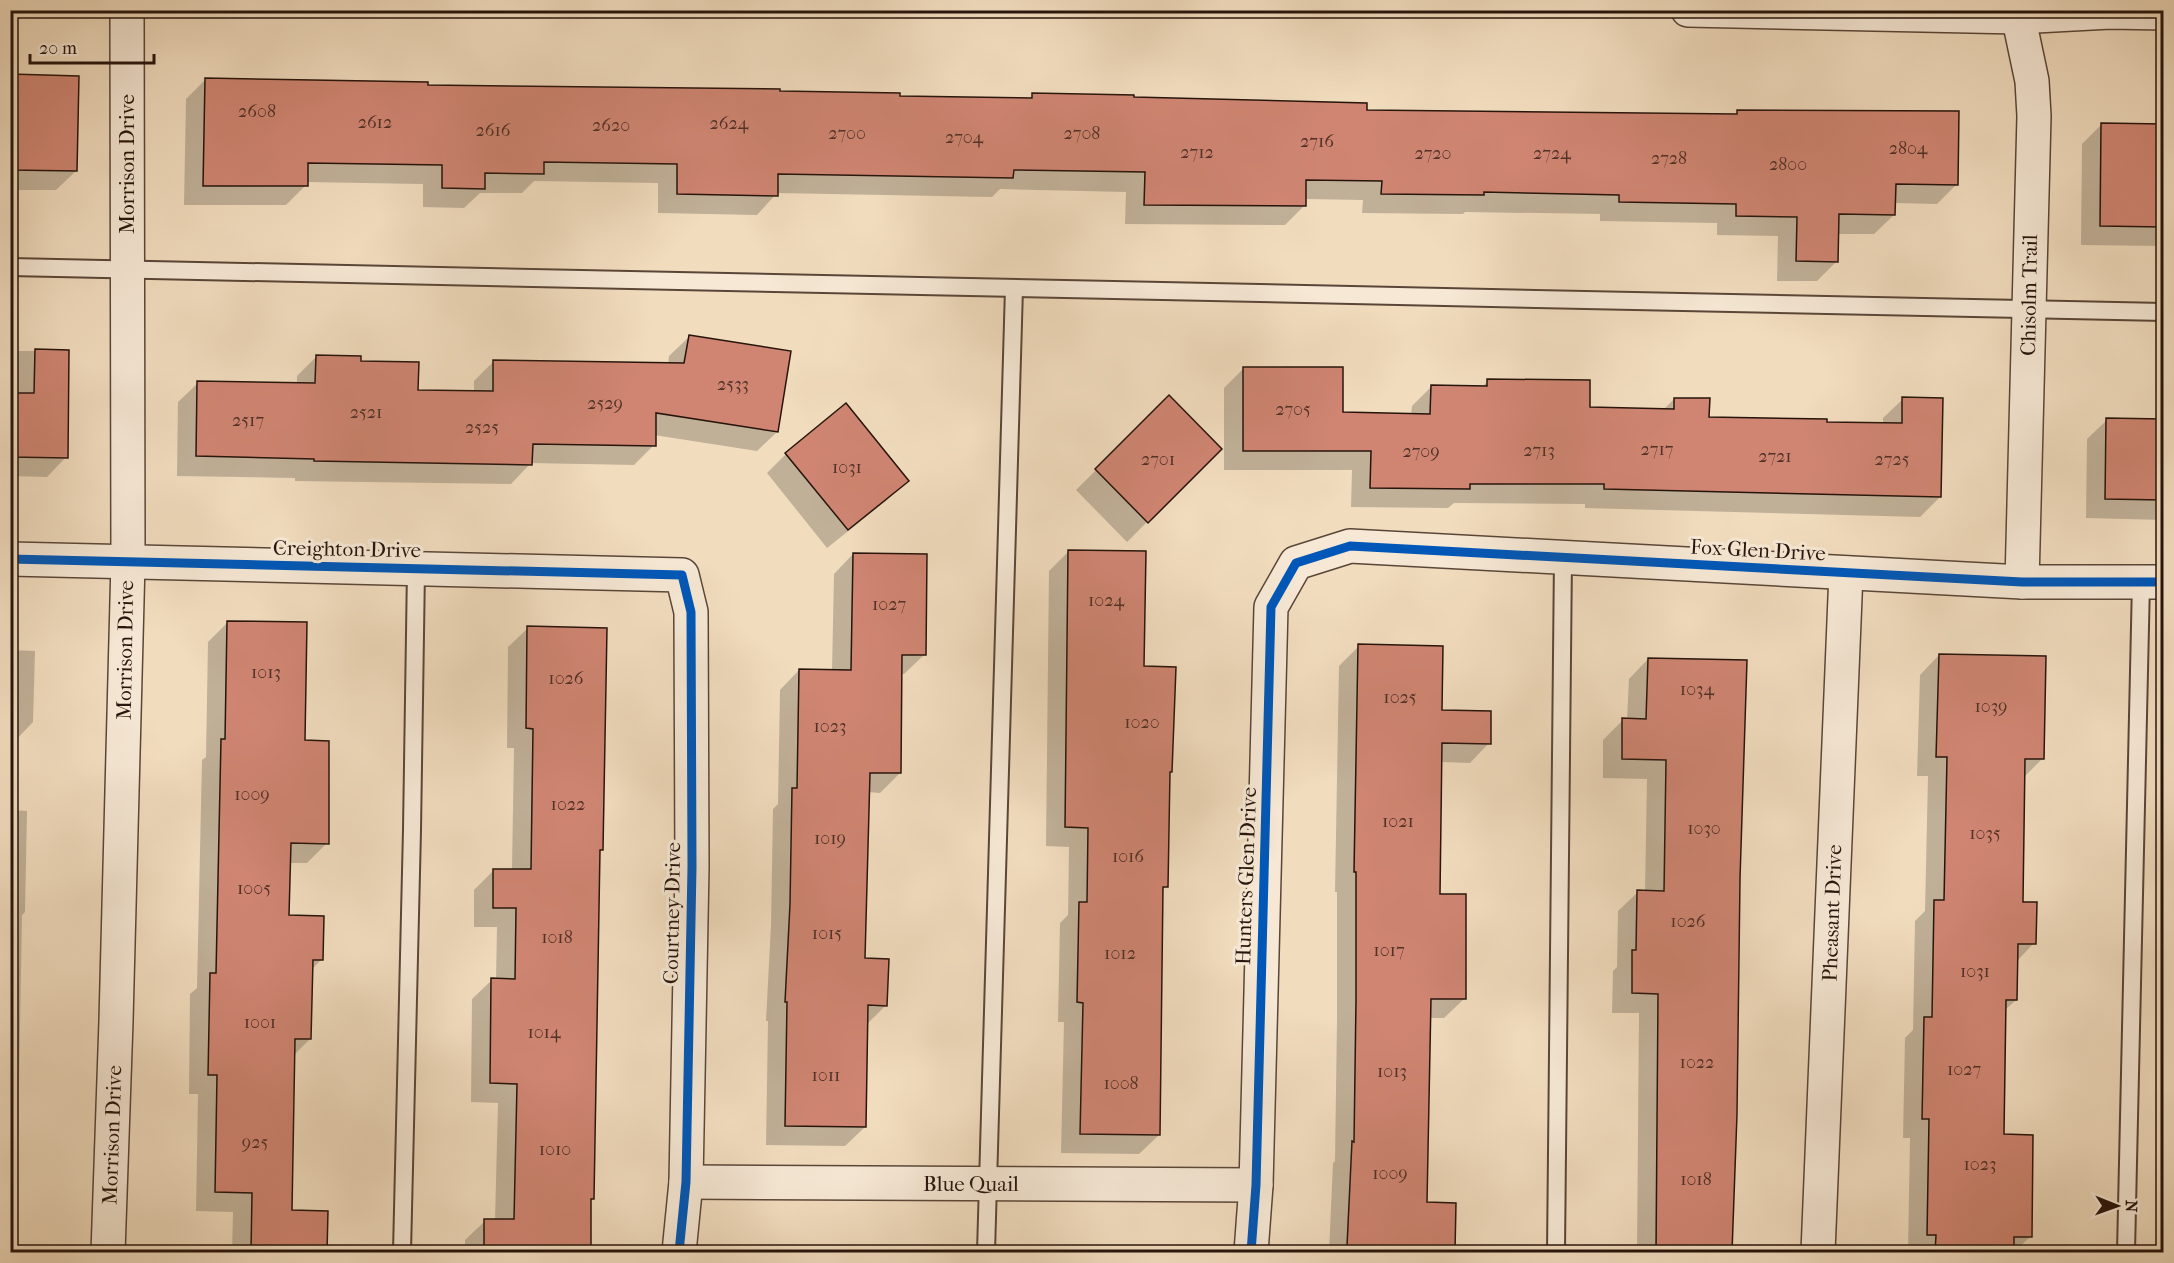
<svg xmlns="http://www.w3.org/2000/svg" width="2174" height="1263" viewBox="0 0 2174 1263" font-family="'IM FELL French Canon',serif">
	<rect width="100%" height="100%" fill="#f1dcbe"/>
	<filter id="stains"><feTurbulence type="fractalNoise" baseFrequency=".00333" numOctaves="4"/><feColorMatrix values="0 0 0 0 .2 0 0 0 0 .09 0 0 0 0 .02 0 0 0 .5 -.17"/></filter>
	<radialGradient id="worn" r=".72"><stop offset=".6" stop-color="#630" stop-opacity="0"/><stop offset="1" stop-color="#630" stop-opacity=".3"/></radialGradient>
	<g fill="#0003">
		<polygon points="10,76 76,171 56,190 10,190"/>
		<polygon points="206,79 426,86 778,92 899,97 1028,100 1033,95 1365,112 1735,115 1738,112 1957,184 1937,204 1894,203 1894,215 1874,234 1837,234 1837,261 1817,281 1777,281 1778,236 1717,235 1717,223 1600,221 1600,214 1465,212 1463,214 1362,213 1363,200 1305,199 1304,206 1285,225 1125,224 1126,192 1000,189 992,197 777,193 757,215 658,213 658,183 534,181 522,193 480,193 464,208 423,207 423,184 306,182 306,185 286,205 184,205 186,99"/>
		<polygon points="2102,124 2164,125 2164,246 2081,245 2082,144"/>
		<polygon points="689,337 777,432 757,451 654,435 654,445 634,465 531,463 511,484 295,481 295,478 177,476 178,402 198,383 297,384 297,376 316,357 359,362 417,391 474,392 474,381 494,361 668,364 669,356"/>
		<polygon points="10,351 68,351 66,457 47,477 10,476"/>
		<polygon points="1244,368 1342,414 1411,415 1412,406 1431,387 1481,388 1488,381 1589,409 1663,410 1674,399 1708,418 1883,424 1883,418 1903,399 1940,497 1920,517 1585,508 1585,504 1454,503 1448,508 1351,507 1352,470 1224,470 1224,388"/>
		<polygon points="1169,397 1220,449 1127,542 1076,490"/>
		<polygon points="2107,420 2164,421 2164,520 2086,518 2087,439"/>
		<polygon points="786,454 907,481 887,500 827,548 767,473"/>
		<polygon points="1069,551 1142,668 1171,771 1168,774 1166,886 1162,890 1159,1135 1139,1154 1061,1153 1064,1022 1058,1022 1060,923 1068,915 1069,847 1046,846 1049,571"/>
		<polygon points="853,554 924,655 904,674 900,674 900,773 880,793 868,792 863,959 886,1005 867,1024 865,1127 845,1146 766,1145 768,1021 766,1021 771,925 773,809 778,804 780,690 799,670 832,671 834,574"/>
		<polygon points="227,623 303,742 327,843 307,863 289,863 287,917 322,959 311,970 310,1039 293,1056 290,1212 327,1213 326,1252 232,1252 233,1212 196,1211 198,1094 189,1094 190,994 197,988 202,760 206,757 208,642"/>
		<polygon points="528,628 601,849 599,852 593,1198 589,1201 589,1252 465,1252 465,1240 485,1221 495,1221 498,1103 471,1102 472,999 492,980 496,980 497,927 474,927 474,890 494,870 512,870 514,748 507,748 508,647"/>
		<polygon points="1359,646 1440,711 1489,743 1470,763 1441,762 1438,895 1464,999 1444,1018 1429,1018 1426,1204 1453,1250 1451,1252 1329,1252 1333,1163 1335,1161 1337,1020 1337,892 1335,892 1339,666"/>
		<polygon points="10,650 35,651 33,722 14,742 10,742"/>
		<polygon points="1939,655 2043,758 2024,777 2021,903 2034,943 2016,962 2016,1000 2004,1011 2002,1136 2031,1236 2014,1252 1908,1252 1910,1138 1903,1138 1905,1038 1913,1030 1915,921 1925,911 1928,776 1917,776 1920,675"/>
		<polygon points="1648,659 1736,1114 1732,1252 1637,1252 1639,1013 1612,1013 1613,971 1617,967 1618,911 1638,892 1645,892 1647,779 1603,778 1603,740 1623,720 1627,720 1629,679"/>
		<polygon points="10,810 27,811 25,912 22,915 16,1252 10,1252"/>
	</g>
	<g fill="#cf8572" stroke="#27140c" stroke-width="1.5">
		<polygon points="10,74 79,76 77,171 10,170"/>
		<polygon points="205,78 428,82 428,85 780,89 780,91 900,93 900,96 1032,98 1032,93 1134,95 1134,97 1367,103 1367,110 1737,114 1737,110 1959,111 1958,185 1896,184 1895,215 1839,214 1838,262 1796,261 1797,217 1736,216 1736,204 1619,202 1619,195 1484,192 1484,195 1381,194 1382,181 1306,180 1306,206 1144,205 1145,172 1014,170 1013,178 778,174 778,196 677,194 677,164 544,162 544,174 485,173 485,189 442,188 442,165 308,163 308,186 203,186"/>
		<polygon points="2101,123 2163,124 2163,227 2100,226"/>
		<polygon points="689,335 791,351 778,432 656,413 656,446 533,444 532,465 314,461 314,459 196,456 197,381 315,383 316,355 361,356 361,361 419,362 418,390 493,391 493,360 684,363"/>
		<polygon points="35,349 69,350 68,458 10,457 10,393 34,393"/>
		<polygon points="1243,367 1343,367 1343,412 1430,414 1431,385 1487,386 1487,379 1590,380 1590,407 1674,409 1674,398 1710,398 1709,417 1827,419 1827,422 1902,423 1902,397 1943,398 1941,497 1604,489 1604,484 1470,484 1470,489 1370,488 1371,451 1243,451"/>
		<polygon points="1169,395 1222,449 1148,523 1095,469"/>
		<polygon points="846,403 909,481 848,530 785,453"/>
		<polygon points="2106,418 2163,419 2163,500 2105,499"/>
		<polygon points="1068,550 1146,551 1144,666 1176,667 1172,772 1170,772 1168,887 1163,887 1160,1135 1080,1134 1083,1003 1077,1002 1079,902 1087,902 1088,828 1065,827"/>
		<polygon points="853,553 927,554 926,655 902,655 901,773 870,773 865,958 889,959 887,1006 868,1005 866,1127 785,1126 787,1002 785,1002 790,904 792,788 797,788 799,669 851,670"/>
		<polygon points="227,621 307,622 305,740 329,741 329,844 291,843 289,915 324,916 323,960 313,960 311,1039 295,1039 292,1210 328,1211 327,1252 251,1252 252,1193 215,1192 217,1075 208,1075 210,973 216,973 221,739 225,739"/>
		<polygon points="527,626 607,628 603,850 600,850 594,1199 591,1199 591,1252 484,1252 484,1219 514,1219 517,1084 490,1083 491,978 515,979 516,908 493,908 493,869 531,869 533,729 526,728"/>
		<polygon points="1358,644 1443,646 1442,710 1491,711 1491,744 1442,743 1440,894 1466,894 1466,999 1431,999 1427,1202 1456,1203 1455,1251 1347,1246 1352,1141 1354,1142 1356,1000 1356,872 1354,872"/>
		<polygon points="1939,654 2046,656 2044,759 2025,759 2023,902 2037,902 2036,944 2018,944 2017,1000 2006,1000 2004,1134 2033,1135 2032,1237 2014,1237 2014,1252 1935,1252 1936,1235 1927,1235 1929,1119 1922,1119 1924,1017 1932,1017 1934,900 1944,900 1947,757 1936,757"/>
		<polygon points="1648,658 1747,660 1740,879 1737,1114 1732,1252 1656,1252 1658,994 1632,993 1632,950 1636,950 1637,890 1664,891 1666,760 1622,759 1622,718 1646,719"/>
	</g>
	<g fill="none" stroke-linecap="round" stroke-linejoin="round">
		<defs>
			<g id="service">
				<polyline points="10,267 2164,312"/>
				<polyline points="402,1252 412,830 416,569"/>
				<polyline points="986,1252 1014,288"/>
				<polyline points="1556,1252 1563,557"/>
				<polyline points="2126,1252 2141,582"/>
			</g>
			<g id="minor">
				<polyline points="1688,10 2018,17 2110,12 2164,13"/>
				<polyline points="2017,10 2032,81 2034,116 2022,582"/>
				<polyline points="10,559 682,575 691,612 692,867 686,1182 679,1252"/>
				<polyline points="686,1182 1256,1185"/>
				<polyline points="108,1252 116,1021 128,562 127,10"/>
				<polyline points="1251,1252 1256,1185 1271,607 1296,563 1350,546 2022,582 2164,582"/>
				<polyline points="1818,1252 1846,573"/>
			</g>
		</defs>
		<use href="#service" stroke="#5a4638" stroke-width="20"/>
		<use href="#minor" stroke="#5a4638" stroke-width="36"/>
		<use href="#service" stroke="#f6e8d5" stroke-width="16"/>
		<use href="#minor" stroke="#f6e8d5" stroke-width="33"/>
		<defs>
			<g id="cycleway">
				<polyline points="10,559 682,575 691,612 692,867 686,1182 679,1252"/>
				<polyline points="1251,1252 1256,1185 1271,607 1296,563 1350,546 2022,582 2164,582"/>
			</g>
		</defs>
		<use href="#cycleway" stroke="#f6e8d5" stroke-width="13"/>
		<use href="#cycleway" stroke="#0057b8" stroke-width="9"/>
	</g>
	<g text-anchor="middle" stroke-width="6" stroke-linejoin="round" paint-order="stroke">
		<g font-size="18" fill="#513026">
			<text x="257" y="117">2608</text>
			<text x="375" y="128">2612</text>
			<text x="729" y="129">2624</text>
			<text x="611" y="131">2620</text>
			<text x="493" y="136">2616</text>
			<text x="847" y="139">2700</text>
			<text x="1082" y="139">2708</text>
			<text x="964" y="143">2704</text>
			<text x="1317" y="147">2716</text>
			<text x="1908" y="154">2804</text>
			<text x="1197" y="158">2712</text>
			<text x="1433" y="159">2720</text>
			<text x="1552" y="159">2724</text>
			<text x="1669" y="164">2728</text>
			<text x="1788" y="170">2800</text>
			<text x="733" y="390">2533</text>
			<text x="605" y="409">2529</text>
			<text x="1293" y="415">2705</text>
			<text x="366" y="418">2521</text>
			<text x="248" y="426">2517</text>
			<text x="482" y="433">2525</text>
			<text x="1657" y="455">2717</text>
			<text x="1539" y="456">2713</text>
			<text x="1421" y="457">2709</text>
			<text x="1775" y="462">2721</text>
			<text x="1158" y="465">2701</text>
			<text x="1892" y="465">2725</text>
			<text x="847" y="473">1031</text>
			<text x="1106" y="606">1024</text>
			<text x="889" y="610">1027</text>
			<text x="266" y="678">1013</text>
			<text x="566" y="684">1026</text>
			<text x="1697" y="695">1034</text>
			<text x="1400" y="703">1025</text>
			<text x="1991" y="712">1039</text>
			<text x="1142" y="728">1020</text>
			<text x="830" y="732">1023</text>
			<text x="252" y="800">1009</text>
			<text x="568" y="810">1022</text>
			<text x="1398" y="827">1021</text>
			<text x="1704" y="834">1030</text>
			<text x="1985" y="839">1035</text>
			<text x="830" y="844">1019</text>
			<text x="1128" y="862">1016</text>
			<text x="254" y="894">1005</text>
			<text x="1688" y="927">1026</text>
			<text x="827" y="939">1015</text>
			<text x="557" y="943">1018</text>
			<text x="1389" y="956">1017</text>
			<text x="1120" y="959">1012</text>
			<text x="1975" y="977">1031</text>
			<text x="260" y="1028">1001</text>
			<text x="544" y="1038">1014</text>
			<text x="1697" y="1068">1022</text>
			<text x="1964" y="1075">1027</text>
			<text x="1392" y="1077">1013</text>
			<text x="826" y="1081">1011</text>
			<text x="1121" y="1089">1008</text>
			<text x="255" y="1148">925</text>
			<text x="555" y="1155">1010</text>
			<text x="1980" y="1170">1023</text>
			<text x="1390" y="1179">1009</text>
			<text x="1696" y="1185">1018</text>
		</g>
		<g font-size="21" fill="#27140c" stroke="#f6e8d5">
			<text transform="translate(127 164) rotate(-90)" y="7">Morrison Drive</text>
			<text transform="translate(2029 295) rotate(-89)" y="7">Chisolm Trail</text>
			<text transform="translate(347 549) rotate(1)" y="7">Creighton Drive</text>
			<text transform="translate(1758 550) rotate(3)" y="7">Fox Glen Drive</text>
			<text transform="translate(125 650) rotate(-89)" y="7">Morrison Drive</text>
			<text transform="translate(1246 876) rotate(-88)" y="7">Hunters Glen Drive</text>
			<text transform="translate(672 913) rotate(-89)" y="7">Courtney Drive</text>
			<text transform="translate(1832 913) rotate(-88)" y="7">Pheasant Drive</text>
			<text transform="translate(112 1135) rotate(-88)" y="7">Morrison Drive</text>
			<text x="971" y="1191">Blue Quail</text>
		</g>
	</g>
	<rect width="2174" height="1263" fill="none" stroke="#f1dcbe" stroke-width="36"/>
	<rect x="12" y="12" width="2150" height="1239" fill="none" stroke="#27140c" stroke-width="3"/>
	<rect x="18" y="18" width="2138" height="1227" fill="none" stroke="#27140c" stroke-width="1.5"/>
	<g transform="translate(2117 1206) rotate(91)" stroke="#f6e8d5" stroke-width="4.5" paint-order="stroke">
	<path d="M0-4.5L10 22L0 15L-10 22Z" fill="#27140c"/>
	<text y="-9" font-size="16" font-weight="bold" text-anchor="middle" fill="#27140c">N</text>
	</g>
	<path d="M30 54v9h124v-9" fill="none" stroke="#27140c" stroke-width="3"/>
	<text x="39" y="54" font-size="18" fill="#27140c" stroke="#f6e8d5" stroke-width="4.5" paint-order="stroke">20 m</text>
	<rect width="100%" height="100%" filter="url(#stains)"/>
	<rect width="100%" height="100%" fill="url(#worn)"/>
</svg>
